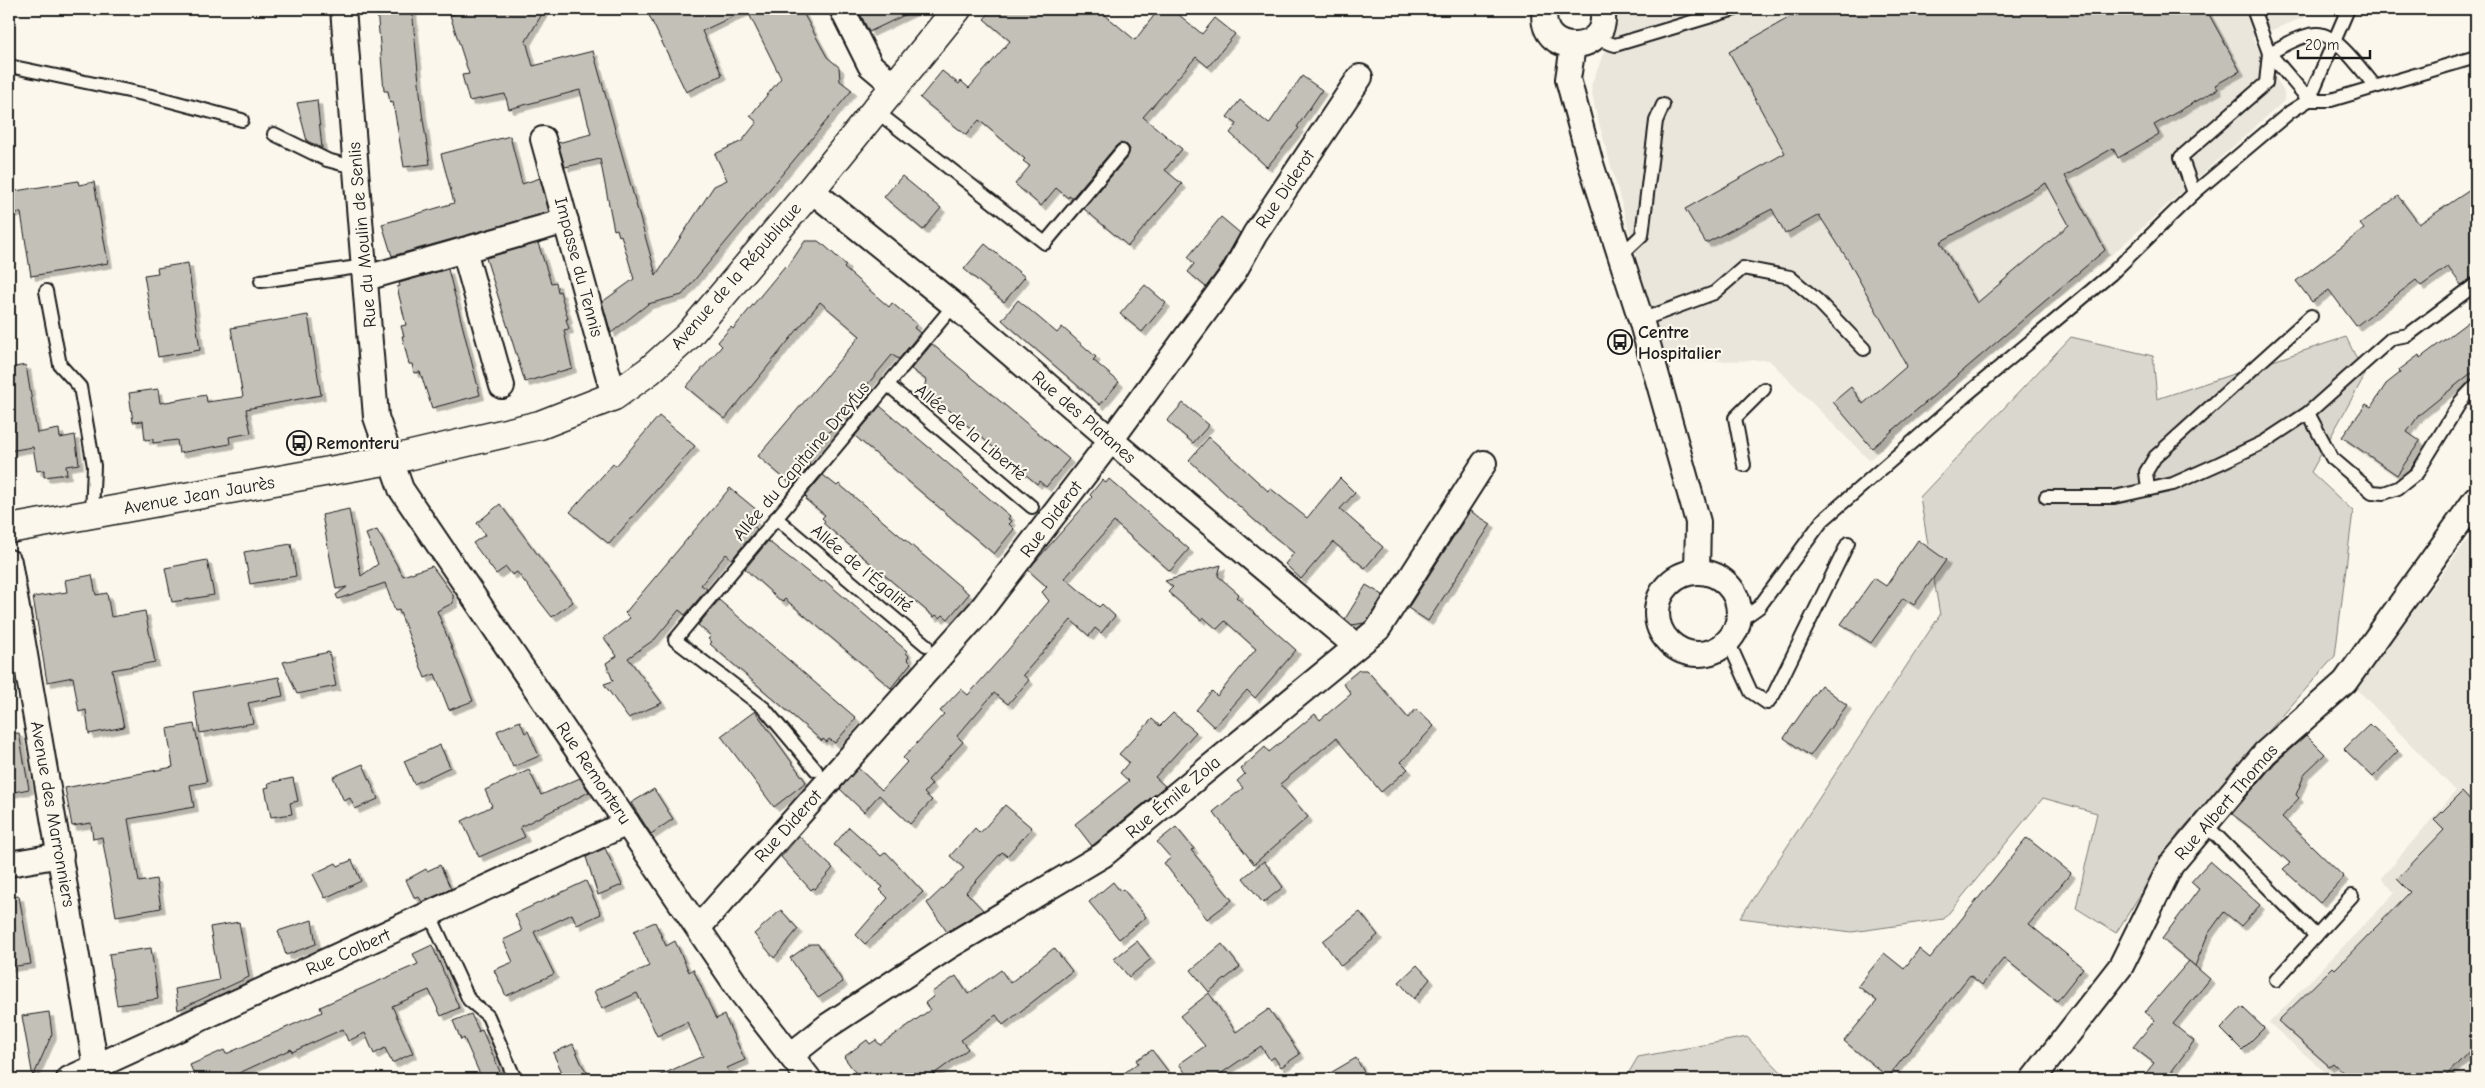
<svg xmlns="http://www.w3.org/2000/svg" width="2485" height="1088" viewBox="0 0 2485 1088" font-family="'Comic Neue',sans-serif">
	<defs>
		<filter id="shadow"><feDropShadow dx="4.5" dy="4.5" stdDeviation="0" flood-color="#0004"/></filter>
	</defs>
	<rect width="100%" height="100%" fill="#fbf7ec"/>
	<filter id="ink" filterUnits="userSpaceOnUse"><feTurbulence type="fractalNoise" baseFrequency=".02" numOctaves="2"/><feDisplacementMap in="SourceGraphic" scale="10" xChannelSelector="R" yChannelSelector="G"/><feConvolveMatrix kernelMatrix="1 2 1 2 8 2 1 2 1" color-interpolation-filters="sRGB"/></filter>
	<g filter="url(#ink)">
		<g fill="#eae6dc">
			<polygon points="1616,9 2325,9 2252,38 2284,92 2284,101 2108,258 1869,460 1769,360 1666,362 1595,109 1591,86 1613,28"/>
			<polygon points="2475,530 2476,1079 2333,1079 2269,1023 2395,893 2381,878 2456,791 2356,688"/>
		</g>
		<g fill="#dad7ce" stroke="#7b7a75">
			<polygon points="2071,337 2153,356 2157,399 2346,337 2365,375 2311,472 2353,511 2335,656 2179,833 2116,933 2076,908 2097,813 2043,798 1944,919 1852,932 1740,918 1940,615 1920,497"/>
			<polygon points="1747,1037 1788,1079 1625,1079 1638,1057"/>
		</g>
		<g fill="#c3c0b8" stroke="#1c1c1c" fill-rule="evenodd" filter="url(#shadow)">
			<polygon points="377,9 412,9 422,113 430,164 404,167 393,102 390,103 388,91 384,91"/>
			<polygon points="477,9 545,9 526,41 533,66 593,51 656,275 714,186 727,180 715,154 742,141 757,122 750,116 781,78 747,10 702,31 722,75 686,92 646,9 801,9 827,57 839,67 840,81 852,90 682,295 648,304 611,333 602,302 634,279 621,235 619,236 617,229 614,230 600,159 565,167 558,143 591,134 580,90 509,109 505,94 469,101 462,75 469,74 450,15"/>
			<polygon points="858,9 917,9 869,32"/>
			<polygon points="993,9 1098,9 1135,40 1159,9 1172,9 1202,34 1215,18 1235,34 1208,67 1196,57 1143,117 1182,149 1165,170 1182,184 1128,246 1084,209 1128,156 1130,149 1127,145 1120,143 1116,146 1072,198 1069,196 1068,198 1056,188 1041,206 1015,184 1030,166 1023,161 1025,159 979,120 966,135 920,98 942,71 959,84 961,81 969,88 1010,41 984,19"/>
			<path d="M1804,9H2206L2240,71L2215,85L2218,89L2154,125L2159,134L2118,158L2113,148L2065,176L2105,250L1872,448L1833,402L1851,387L1863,404L1907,366L1848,260L1819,215L1785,234L1772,209L1706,243L1685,209L1785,153L1729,52ZM2046,183L2069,225L1977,303L1940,242Z"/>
			<polygon points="1302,76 1322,90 1297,127 1299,128 1267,167 1230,133 1237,124 1227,117 1240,100 1269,124"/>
			<polygon points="317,100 322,148 307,141 297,103"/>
			<polygon points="510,136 522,184 540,178 549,212 392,256 382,224 454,203 441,154"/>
			<polygon points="902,176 941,208 923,230 884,197"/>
			<polygon points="78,181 79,185 94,182 108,263 31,276 21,213 9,212 9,192"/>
			<polygon points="2476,186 2476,276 2461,285 2448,267 2421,286 2416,280 2356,326 2329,290 2312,302 2296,281 2364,229 2360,224 2398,196 2419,224"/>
			<polygon points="1221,217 1240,233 1222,265 1206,287 1188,272 1194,264 1188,257"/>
			<polygon points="805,241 818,241 825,246 846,265 844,268 889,307 892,303 917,324 914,328 920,333 899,359 892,355 867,385 869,386 864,392 868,396 843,426 838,422 810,454 806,461 810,465 793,486 758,456 860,336 820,302 725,419 686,387 722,346 718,342 731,327 733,329 785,266 787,268"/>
			<polygon points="538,243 551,283 556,282 558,292 560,291 568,319 566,319 569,329 564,330 572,368 525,382 486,258"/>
			<polygon points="985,244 1025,277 1004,302 964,269"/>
			<polygon points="188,263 200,350 158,357 144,275 158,273 157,268"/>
			<polygon points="448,269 480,395 432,408 420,372 414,373 412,364 409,364 402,336 404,336 401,326 406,325 397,287 400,286 399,283"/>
			<polygon points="1145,285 1166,303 1142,332 1120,314"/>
			<polygon points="1018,300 1057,333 1062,327 1096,357 1093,360 1119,382 1100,405 1002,320"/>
			<polygon points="308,315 321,395 246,409 251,433 229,437 230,444 179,453 177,440 153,443 153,439 145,440 143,421 133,422 129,393 158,389 160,403 206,395 207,402 243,397 231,328"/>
			<polygon points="2476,316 2476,369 2419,415 2407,432 2420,441 2397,475 2342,437 2366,404 2371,407 2386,384 2400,373 2399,370 2419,355 2420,358"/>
			<polygon points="932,344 1069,459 1046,487 1039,481 1037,484 924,389 926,380 911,369"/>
			<polygon points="26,365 37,433 59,429 60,438 75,435 79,464 66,466 67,474 44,477 44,470 37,471 33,447 9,451 9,368"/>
			<polygon points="1183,403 1209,425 1193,443 1167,421"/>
			<polygon points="880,406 1010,516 1008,519 1012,521 1009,524 1014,529 994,554 855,436"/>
			<polygon points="659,416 695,446 609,544 570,512 613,464 616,466"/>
			<polygon points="1209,437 1268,491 1270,488 1307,518 1340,478 1355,493 1340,509 1383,547 1365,568 1333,542 1301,579 1285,564 1294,553 1253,519 1189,460"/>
			<polygon points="823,475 837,486 839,484 969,594 948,619 943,615 940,618 936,615 934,617 823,523 825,521 822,518 825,515 806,500 807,498 805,496"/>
			<polygon points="1109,479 1189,549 1170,571 1114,522 1065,578 1099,607 1102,604 1115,616 1101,633 1095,628 1089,636 1071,620 1023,675 1029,680 1008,704 994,693 957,736 963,742 928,780 932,784 924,793 932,800 910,824 879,795 864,812 840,789 858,768 882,790 907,762 903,758 944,714 940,711 961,689 968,695 1008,650 1049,601 1042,592 1047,587 1028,570 1092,497 1090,495 1102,480 1106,483"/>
			<polygon points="730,488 758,511 752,518 755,521 751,524 757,529 732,559 726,554 701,585 707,589 685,615 679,610 655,639 628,658 662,703 628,718 604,684 613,681 606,663 617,656 604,638 630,618 625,613"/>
			<polygon points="500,504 573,602 552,617 517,572 512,575 506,567 496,574 473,543 485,535 477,523"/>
			<polygon points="349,509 361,576 378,564 366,534 377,530 403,576 432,566 453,595 453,603 437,611 473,701 449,710 435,674 425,678 399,610 395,611 385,583 338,599 336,595 347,587 336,589 322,515"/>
			<polygon points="1470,511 1491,524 1428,621 1408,608"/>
			<polygon points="1918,540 1946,560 1914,605 1903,598 1871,643 1841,624 1874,578 1886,586"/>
			<polygon points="768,541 818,580 822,582 824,580 907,651 906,653 909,656 907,659 911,663 891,688 785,599 782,602 745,569"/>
			<polygon points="291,544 296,576 250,584 244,552"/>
			<polygon points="207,560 214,595 172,602 165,568"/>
			<polygon points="1221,565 1218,576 1239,594 1236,597 1296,650 1255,698 1247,690 1214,727 1196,710 1212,691 1217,696 1256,649 1225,621 1217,629 1203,617 1201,620 1168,592 1173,587 1165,581"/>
			<polygon points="92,575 96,595 107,593 111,617 145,611 155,662 112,670 124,727 89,734 86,710 79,712 73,677 47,682 33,597 67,592 65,580"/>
			<polygon points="1366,585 1383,595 1368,620 1364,623 1352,625 1345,619"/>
			<polygon points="719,600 856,718 835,743 829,739 827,742 823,739 822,741 710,644 712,642 708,639 711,636 698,625"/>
			<polygon points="329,652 336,686 297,694 283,662"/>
			<polygon points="1359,670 1366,670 1371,675 1408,718 1416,709 1434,726 1401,762 1408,769 1381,792 1336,738 1280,784 1308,817 1254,864 1213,812 1243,788 1237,781 1245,774 1241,769 1265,747 1269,752 1315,714 1320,720 1351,694 1343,683"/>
			<polygon points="279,677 283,696 248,703 253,723 200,733 193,692"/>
			<polygon points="1821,685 1847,705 1810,756 1784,738"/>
			<polygon points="755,711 806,782 774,807 721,736"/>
			<polygon points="1173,713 1196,732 1155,777 1165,786 1092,846 1075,824 1129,781 1120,773 1129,762 1119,754 1152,719 1160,726"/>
			<polygon points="520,721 525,733 528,731 539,756 513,767 497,731"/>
			<polygon points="194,724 207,782 190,785 194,807 128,819 139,882 156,879 161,908 116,916 102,837 93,839 91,823 72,826 65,788 173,767 167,729"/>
			<polygon points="2370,724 2398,751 2373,777 2344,749"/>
			<polygon points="19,733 29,789 9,793 9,734"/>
			<polygon points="2306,735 2325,754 2305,773 2296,795 2299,798 2282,817 2344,877 2320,903 2283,869 2290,863 2257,833 2232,814 2275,763"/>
			<polygon points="440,745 450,767 414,784 404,761"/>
			<polygon points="363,764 378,799 355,809 350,798 344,801 333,777"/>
			<polygon points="529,770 541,795 580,778 589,792 520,827 525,837 479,857 462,821 492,806 485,790"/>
			<polygon points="293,778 298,801 290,803 292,814 271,817 265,788 269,787 268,783"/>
			<polygon points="654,789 673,819 651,834 631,803"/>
			<polygon points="2462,792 2476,807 2476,1044 2443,1079 2350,1079 2333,1063 2329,1066 2278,1021 2333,967 2335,969 2410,892 2397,879 2444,830 2434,820"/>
			<polygon points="1005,805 1032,828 1007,856 1002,852 966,892 983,910 947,932 927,903 964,868 950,856 975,828 980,833"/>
			<polygon points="849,827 881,856 886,852 923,892 865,944 856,935 888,898 880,890 883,887 834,845"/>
			<polygon points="1176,827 1194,849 1191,850 1232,900 1207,919 1164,863 1171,858 1157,842"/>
			<polygon points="799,836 833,868 815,889 813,888 811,890 781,857"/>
			<polygon points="2027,838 2071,873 2029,924 2083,968 2057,1001 2004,958 1982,985 1970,975 1888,1077 1844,1041 1877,1001 1858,986 1884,953 1904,969 1919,949 1930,958"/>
			<polygon points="605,848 622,885 598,895 586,857"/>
			<polygon points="352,860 361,881 325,898 313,874 336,863 338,866"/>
			<polygon points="1264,861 1283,887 1263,903 1243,878"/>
			<polygon points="2210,861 2260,905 2241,926 2224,912 2208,934 2195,966 2162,939 2199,889 2191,882"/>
			<polygon points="440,865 451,889 422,902 419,897 415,899 406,880 426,869 427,871"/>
			<polygon points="586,881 601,914 577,925 572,914 534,932 554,974 506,996 494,970 513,962 503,940 522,931 515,914"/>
			<polygon points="1113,882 1120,891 1123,889 1146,917 1119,939 1089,902"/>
			<polygon points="19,896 31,964 9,967 9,897"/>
			<polygon points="781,910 798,929 774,958 754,934"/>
			<polygon points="1360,912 1378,935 1341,966 1323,941"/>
			<polygon points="312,920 316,944 286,955 278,931"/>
			<polygon points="239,922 249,977 178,1010 175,989 219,980 210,927"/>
			<polygon points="655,922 666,946 675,941 689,972 693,969 716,1019 724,1015 745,1060 727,1068 733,1079 652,1079 703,1056 687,1022 657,1036 637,993 602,1009 594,991 649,966 634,931"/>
			<polygon points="1137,941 1151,959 1129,977 1114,959"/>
			<polygon points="810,944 818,944 843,982 818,998 790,958"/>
			<polygon points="1222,944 1240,967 1209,992 1191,970"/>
			<polygon points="432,945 459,1008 441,1016 429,990 392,1006 413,1053 392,1063 385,1048 374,1054 365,1033 348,1041 343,1029 292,1052 291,1049 235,1075 237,1079 196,1079 190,1065 224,1050 226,1054 322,1012 320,1007 349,994 418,964 413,954"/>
			<polygon points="151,948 158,999 117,1005 109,954"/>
			<polygon points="1054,948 1072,971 1003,1025 996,1015 961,1040 968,1049 927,1079 860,1079 844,1057 867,1040 870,1044 876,1040 880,1045 930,1010 925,1003 934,996 932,992 956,976 968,994 1001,970 1010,983"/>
			<polygon points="2189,961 2210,979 2173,1024 2194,1041 2166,1079 2141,1079 2154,1063 2133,1047 2155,1020 2145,1012"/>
			<polygon points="1417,965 1430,979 1414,999 1399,982"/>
			<polygon points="1209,993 1236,1032 1269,1009 1300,1054 1281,1067 1274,1057 1270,1060 1261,1046 1213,1079 1190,1079 1179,1064 1205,1046 1180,1016"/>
			<polygon points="2242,1007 2264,1028 2242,1050 2221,1029"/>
			<polygon points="49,1012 52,1034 33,1077 22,1016"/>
			<polygon points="471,1014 479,1031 477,1032 482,1030 501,1074 488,1079 482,1079 464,1038 461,1040 453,1021"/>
			<polygon points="573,1044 582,1065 592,1079 565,1079 553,1053"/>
			<polygon points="1152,1050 1174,1079 1116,1079 1138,1063 1136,1060"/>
			<polygon points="1356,1058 1368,1079 1320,1079"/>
		</g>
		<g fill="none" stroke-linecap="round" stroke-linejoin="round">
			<defs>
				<g id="lane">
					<polyline points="2253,9 2269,53 2309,100"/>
					<polyline points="1594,38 1615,45 1735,9"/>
					<path d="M2269,53C2284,46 2300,35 2317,34C2336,33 2362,71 2374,85"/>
					<polyline points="9,66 152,96 242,120"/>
					<polyline points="2309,100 2348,9"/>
					<polyline points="876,111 1045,243 1122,151"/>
					<polyline points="274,134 327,160 357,168"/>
					<polyline points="2194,193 2181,157 2266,83 2269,53"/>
					<polyline points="1621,255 1642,235 1656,121 1663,105"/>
					<polyline points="261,281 365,266"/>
					<polyline points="46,291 60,365 80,387 94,466 92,514"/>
					<polyline points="1641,320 1714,293 1743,268 1790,277 1817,300 1864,349"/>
					<polyline points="887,384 1032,507"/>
					<polyline points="2308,413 2332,458 2372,492 2384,493 2398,488 2417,473 2461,401 2476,385"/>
					<polyline points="1744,465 1735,418 1764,389"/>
					<polyline points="2148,489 2146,472 2155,457 2311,316"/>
					<polyline points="2046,497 2114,497 2173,484 2218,464 2264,442 2308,413 2392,338 2408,335 2476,284"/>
					<polyline points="776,518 926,645"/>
					<polyline points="1738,622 1759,607 1822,521 1965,396 2111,274 2194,193 2290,112 2309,100 2331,100 2476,57"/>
					<polyline points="1728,641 1751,692 1767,703 1774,694 1848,543"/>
					<polyline points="816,770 764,708 675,640 954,305"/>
					<polyline points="2205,824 2316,936"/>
					<polyline points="430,915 469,1000 488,1016 515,1079"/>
					<polyline points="2276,980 2352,896"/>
				</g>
				<g id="street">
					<polyline points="343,9 376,417 401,489 741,992 809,1079"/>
					<polyline points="842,9 870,65 895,86"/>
					<path d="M1545,9C1536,58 1613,56 1602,9"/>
					<polyline points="1573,46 1568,79 1590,161 1641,320 1698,522 1697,572"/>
					<polyline points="543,139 614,396"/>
					<polyline points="811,190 954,305 1111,440 1356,646"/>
					<polyline points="464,250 502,386"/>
					<polyline points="366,278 566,221"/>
					<polyline points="9,562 96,1067"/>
					<circle cx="1698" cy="613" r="41"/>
					<polyline points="9,864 61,855"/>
					<polyline points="699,927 980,611 1111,440 1234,272 1255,234 1360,77"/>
					<polyline points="791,1055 829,1025 948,947 1103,855 1378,629 1484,463"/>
					<polyline points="69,1079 627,823"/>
					<polyline points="2033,1079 2121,966 2171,865 2265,753 2345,682 2476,499"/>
				</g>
				<polyline id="secondary" points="9,529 390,460 540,425 614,396 649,371 688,336 811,190 957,9"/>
			</defs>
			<use href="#lane" stroke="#1c1c1c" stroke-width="16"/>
			<use href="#street" stroke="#1c1c1c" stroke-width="28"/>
			<use href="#secondary" stroke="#1c1c1c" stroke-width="31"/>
			<use href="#lane" stroke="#fbf7ec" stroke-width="12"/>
			<use href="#street" stroke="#fbf7ec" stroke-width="24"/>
			<use href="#secondary" stroke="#fbf7ec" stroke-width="28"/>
		</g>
	</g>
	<defs>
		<symbol id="bus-ring" viewBox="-11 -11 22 22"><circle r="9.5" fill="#fbf7ec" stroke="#1c1c1c" stroke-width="1.5"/><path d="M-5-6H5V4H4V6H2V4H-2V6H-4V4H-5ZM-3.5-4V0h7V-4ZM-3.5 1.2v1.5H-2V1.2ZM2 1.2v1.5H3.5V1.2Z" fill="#1c1c1c"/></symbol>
	</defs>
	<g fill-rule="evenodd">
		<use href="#bus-ring" x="1606" y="328" width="28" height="28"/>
		<use href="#bus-ring" x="285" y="429" width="28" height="28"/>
	</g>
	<g text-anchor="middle" stroke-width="4.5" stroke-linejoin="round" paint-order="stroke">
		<g font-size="18" fill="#1c1c1c" stroke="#fbf7ec">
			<text transform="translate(1285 189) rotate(-56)" y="6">Rue Diderot</text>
			<text transform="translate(362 235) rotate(-95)" y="6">Rue du Moulin de Senlis</text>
			<text transform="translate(579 267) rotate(75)" y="6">Impasse du Tennis</text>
			<text transform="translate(736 276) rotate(-49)" y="6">Avenue de la République</text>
			<text transform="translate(1084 417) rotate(41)" y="6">Rue des Platanes</text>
			<text transform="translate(971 432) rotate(40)" y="6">Allée de la Liberté</text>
			<text transform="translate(801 461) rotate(-50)" y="6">Allée du Capitaine Dreyfus</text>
			<text transform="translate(199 495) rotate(-10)" y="6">Avenue Jean Jaurès</text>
			<text transform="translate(1051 519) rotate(-53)" y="6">Rue Diderot</text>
			<text transform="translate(862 568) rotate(40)" y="6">Allée de l'Égalité</text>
			<text transform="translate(594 773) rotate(56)" y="6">Rue Remonteru</text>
			<text transform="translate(1173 797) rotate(-40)" y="6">Rue Émile Zola</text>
			<text transform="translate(2226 802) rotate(-49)" y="6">Rue Albert Thomas</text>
			<text transform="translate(53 814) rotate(80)" y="6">Avenue des Marronniers</text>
			<text transform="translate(788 826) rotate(-48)" y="6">Rue Diderot</text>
			<text transform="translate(348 952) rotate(-24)" y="6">Rue Colbert</text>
		</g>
		<g font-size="18" font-weight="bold" fill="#1c1c1c" stroke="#fbf7ec" text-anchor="start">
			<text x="1638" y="338">Centre<tspan x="1638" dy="21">Hospitalier</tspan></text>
			<text x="316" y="449">Remonteru</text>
		</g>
	</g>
	<rect width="2485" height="1088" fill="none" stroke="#fbf7ec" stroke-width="30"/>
	<rect x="15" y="15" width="2455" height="1058" fill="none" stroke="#1c1c1c" stroke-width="2" filter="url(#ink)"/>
	<path d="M2298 50v8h72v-8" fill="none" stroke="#1c1c1c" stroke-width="2.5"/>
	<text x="2305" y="50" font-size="15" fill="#1c1c1c" stroke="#fbf7ec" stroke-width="4" paint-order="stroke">20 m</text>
</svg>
